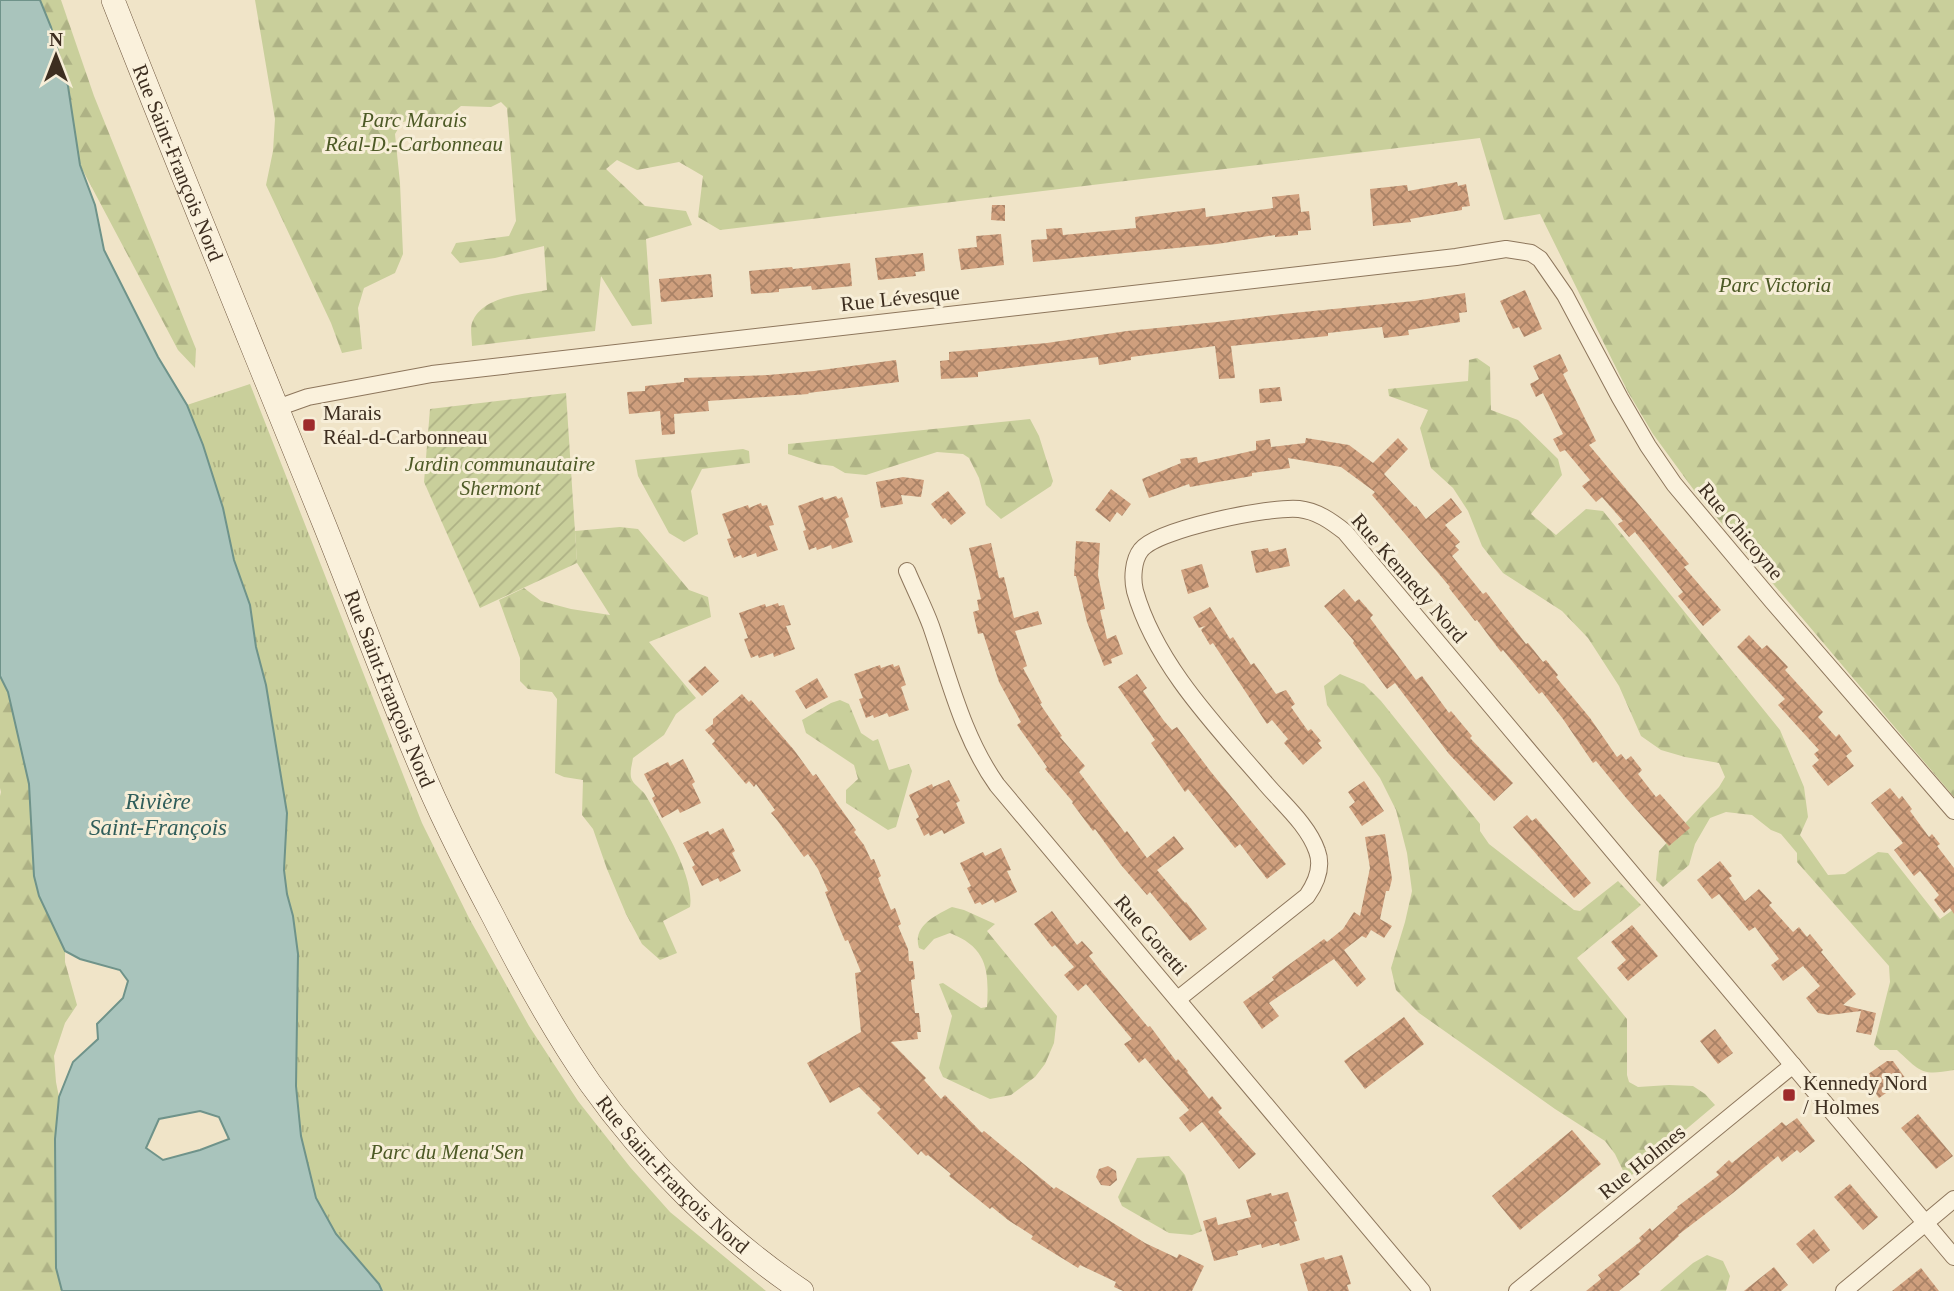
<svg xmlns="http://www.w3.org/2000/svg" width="1954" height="1291" viewBox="0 0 1954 1291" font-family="Georgia,serif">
	<defs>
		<pattern id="grass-tufts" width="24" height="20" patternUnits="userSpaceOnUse" patternTransform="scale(1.75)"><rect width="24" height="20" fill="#c9cf9b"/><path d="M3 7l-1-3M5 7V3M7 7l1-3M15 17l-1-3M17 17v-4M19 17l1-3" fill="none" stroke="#aeb285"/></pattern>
		<pattern id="forest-firs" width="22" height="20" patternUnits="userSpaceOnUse" patternTransform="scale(1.75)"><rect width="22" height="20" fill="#c9cf9b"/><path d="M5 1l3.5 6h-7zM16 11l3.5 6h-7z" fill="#aeb285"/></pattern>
		<pattern id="garden-furrows" width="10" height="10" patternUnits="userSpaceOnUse" patternTransform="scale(1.75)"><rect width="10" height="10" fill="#c9cf9b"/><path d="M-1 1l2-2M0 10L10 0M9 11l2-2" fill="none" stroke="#aeb285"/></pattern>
		<pattern id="building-cross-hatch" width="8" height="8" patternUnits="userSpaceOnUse" patternTransform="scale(1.75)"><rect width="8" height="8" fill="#cf9f7d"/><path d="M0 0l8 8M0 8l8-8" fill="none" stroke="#a98266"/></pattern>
	</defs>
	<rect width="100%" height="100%" fill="#f0e4c8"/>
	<polygon fill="url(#grass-tufts)" points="250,384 422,823 469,918 529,1026 578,1101 630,1167 670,1212 766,1291 382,1291 379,1283 336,1234 316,1198 301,1136 296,1086 298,954 293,916 287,894 284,870 287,813 266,685 256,647 250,605 234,560 223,508 203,445 187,405"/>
	<g fill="url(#forest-firs)">
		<polygon points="40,0 61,0 94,96 196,349 195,368 178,350 80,165 68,86 51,27"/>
		<path d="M255,0H1954V797L1696,493L1653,434L1628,392L1540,214L1504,220L1480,138L720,230L698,217L703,176L679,162L637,170L617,160L606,169L645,206L686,211L692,225L646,239L652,324L632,326L601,276L595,331L472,346C472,339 470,329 472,323C482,295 523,295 547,290L544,246L495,258L460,263L451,253L456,243L509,236L516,221L507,108L501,102L491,107L461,106L449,116L402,122L395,134L400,183L403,254L395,273L364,288L358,308L362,349L342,353L331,323L266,185L273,151L275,119Z"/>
		<path d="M1477,358L1490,367L1491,410L1518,420L1558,459L1562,475L1531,514L1556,535L1586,509L1603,511L1780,730L1804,787L1808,817L1800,835L1828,875L1845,874L1878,852L1888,853L1940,919L1954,909V1070C1921,1076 1921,1072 1897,1050H1880L1874,1045L1890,982L1889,966L1797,862V853L1781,834L1771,830L1752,815L1726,812L1710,818L1695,844L1689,865L1663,887L1656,880L1659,851L1719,787L1725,777L1719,763L1685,757L1661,750L1641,736L1619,686L1588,638L1562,611L1503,573L1482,546L1468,511L1453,488L1431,468L1420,428L1428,410L1389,396L1388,389L1468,381L1469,360Z"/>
		<polygon points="1030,419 1039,436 1053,481 1051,486 1001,519 986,505 979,478 969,458 963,454 937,452 866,475 845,473 833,466 818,464 788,454 788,444"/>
		<polygon points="743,449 749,451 750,463 702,469 691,491 698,534 684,542 669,533 638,476 635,460"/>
		<path d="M620,527L638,529L689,590L708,597L711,617L649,642L696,698L676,714L664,735L633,758C632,765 629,774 632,780C635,786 643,790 646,796C662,823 695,877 690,907L663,921L677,953L660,960L642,944L626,914L607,869L593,829L582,815L583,780L564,777L555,773L557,699L552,692L528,689L520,681V658L499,600L524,588L541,601L571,609L610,615L577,563L575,531Z"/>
		<polygon points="1340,674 1364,684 1381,701 1480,824 1480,831 1489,844 1574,910 1580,911 1618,881 1641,905 1577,958 1627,1019 1627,1075 1629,1082 1638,1087 1669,1085 1693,1086 1705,1094 1715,1105 1627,1179 1615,1154 1605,1141 1555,1109 1419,1013 1396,990 1391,968 1405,922 1412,891 1407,853 1396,810 1380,778 1327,705 1324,686"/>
		<polygon points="0,676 8,692 29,784 34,876 39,896 65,951 65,962 77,1005 65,1023 54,1056 56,1082 59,1097 55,1139 56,1268 62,1291 0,1291 0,796 1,792 0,788"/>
		<polygon points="840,700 849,704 861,733 873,741 878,739 889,770 909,764 912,771 896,827 888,830 846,803 846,790 858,779 854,765 806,733 802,720 831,703"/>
		<path d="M952,907L964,910L995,924L987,931L1057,1016L1054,1043L1045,1064L1035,1077L1011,1095L990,1099L943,1077L939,1068L952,1016L939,984L943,983L981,1008L987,1007C989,971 988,948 950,933L934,939L924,950L919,948C912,926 936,915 952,907Z"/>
		<polygon points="1169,1156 1185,1175 1202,1231 1192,1235 1169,1233 1122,1206 1118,1197 1137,1158"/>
		<polygon points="1707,1255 1723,1261 1730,1276 1726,1291 1660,1291 1693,1263"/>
	</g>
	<polygon fill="url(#garden-furrows)" points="566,393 577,563 480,608 424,482 430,409"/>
	<path fill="#a9c4bc" stroke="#6f938a" stroke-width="2" fill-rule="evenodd" d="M0,0H40L51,27L68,86L80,165L95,205L104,250L158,357L187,405L203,445L223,508L234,560L250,605L256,647L266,685L287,813L284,870L287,894L293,916L298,954L296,1086L301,1136L316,1198L336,1234L379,1284L382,1291H62L56,1268L55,1139L59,1097L73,1062L98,1039L97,1024L123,998L128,981L120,970L80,959L65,951L39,896L34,876L29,784L8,692L0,676ZM200,1111L219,1117L229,1139L200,1150L163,1160L146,1148L159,1119Z"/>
	<g fill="url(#building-cross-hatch)">
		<polygon points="1457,182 1458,186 1466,184 1470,206 1462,207 1462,210 1410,219 1411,222 1373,226 1370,189 1407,185 1408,191"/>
		<polygon points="1299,194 1301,212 1309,211 1311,230 1298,231 1298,235 1275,237 1275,235 1217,244 1033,262 1031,240 1047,239 1046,229 1062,228 1063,235 1136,228 1135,217 1205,208 1206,217 1273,208 1272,197"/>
		<polygon points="992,205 1005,205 1005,221 991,220"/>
		<polygon points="1001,234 1004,265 961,270 958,249 977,247 976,236"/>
		<polygon points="923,253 925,271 915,272 916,276 878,280 875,258"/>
		<polygon points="850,263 852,286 812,290 811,286 779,289 779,292 751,294 749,271 792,267 793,269"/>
		<polygon points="711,274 713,297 661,302 659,279"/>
		<polygon points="1525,290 1542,329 1524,337 1519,327 1513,329 1500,301"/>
		<polygon points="1465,293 1467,312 1459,313 1460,322 1408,330 1409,335 1384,338 1382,327 1328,333 1328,336 1231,346 1235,378 1219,379 1215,346 1131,357 1131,360 1099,365 1098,357 978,372 978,377 941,379 940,361 949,360 949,352 1047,343 1127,331 1217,322 1283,314 1414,301"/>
		<polygon points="1560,354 1568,371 1563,374 1596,441 1589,445 1689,564 1684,567 1721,610 1703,626 1678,596 1683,592 1635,532 1629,537 1618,524 1623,521 1602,497 1596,502 1582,486 1590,480 1565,450 1560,452 1553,439 1563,434 1543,393 1536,397 1530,384 1539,379 1533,366"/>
		<polygon points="896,360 899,382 808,393 809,394 708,401 709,411 674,414 675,434 662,435 660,411 629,414 627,392 645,391 645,386 684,382 684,378 768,375 814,371"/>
		<polygon points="1280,387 1282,401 1260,403 1259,389"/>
		<polygon points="1306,438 1349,445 1373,463 1398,438 1408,449 1384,474 1415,507 1416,506 1426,519 1451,498 1462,512 1445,525 1460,542 1455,546 1459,550 1452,556 1483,594 1486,592 1526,644 1528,643 1543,662 1546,660 1558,675 1556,677 1590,718 1617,757 1621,754 1626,760 1631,756 1642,770 1638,774 1656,797 1660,794 1690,828 1669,846 1627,799 1596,761 1593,763 1563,719 1542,692 1539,694 1503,650 1501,652 1477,620 1475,621 1449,588 1450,587 1372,495 1375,492 1341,467 1288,458 1290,468 1252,473 1252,476 1190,487 1189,484 1149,498 1142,479 1181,463 1180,459 1197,457 1198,463 1256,450 1256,441 1270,439 1271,447 1305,443"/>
		<polygon points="903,477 924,480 921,497 901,495 903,504 881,508 876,482"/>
		<polygon points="1111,489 1131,504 1122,516 1117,512 1110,522 1095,510"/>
		<polygon points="948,491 966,513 951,525 945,518 943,519 931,504"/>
		<polygon points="836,496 838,499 842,497 849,517 845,519 853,542 832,549 831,545 817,550 816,547 809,550 803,531 806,530 798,506 823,497 824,500"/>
		<polygon points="761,503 762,506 767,505 774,525 769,526 778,550 757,557 756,553 742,558 741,555 734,558 727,539 731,538 722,514 748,505 749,508"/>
		<polygon points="1076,541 1100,543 1098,575 1105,609 1100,610 1107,639 1116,635 1123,654 1111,659 1112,663 1104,666 1087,622 1076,576 1074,576"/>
		<polygon points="991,543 999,578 1004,577 1014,618 1038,611 1042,624 1015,631 1027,666 1023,668 1042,703 1040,704 1062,736 1060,737 1085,766 1079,772 1125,833 1127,831 1147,858 1174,836 1184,849 1157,870 1185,903 1186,902 1207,929 1190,941 1150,892 1147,895 1121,865 1095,829 1093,831 1072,803 1073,802 1045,769 1047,767 1017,725 1021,722 999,682 983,633 978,634 973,612 979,610 977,600 981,599 969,548"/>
		<polygon points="1268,548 1269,552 1286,548 1290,566 1256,573 1251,551"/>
		<polygon points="1202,564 1209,587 1188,594 1181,570"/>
		<polygon points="1344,589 1355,602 1359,599 1373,615 1370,618 1416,680 1422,676 1449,713 1451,711 1472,736 1470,738 1513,783 1494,801 1449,754 1395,683 1387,689 1353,643 1354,641 1324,606"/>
		<polygon points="778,603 779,606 784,605 787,614 791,625 786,626 795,649 774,657 773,653 759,658 758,655 751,658 744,639 748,638 739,613 765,604 766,607"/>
		<polygon points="1210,607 1230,639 1233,637 1251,665 1254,663 1276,694 1286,690 1295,704 1291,707 1308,731 1311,729 1321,741 1318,743 1322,748 1303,765 1284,743 1288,739 1272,720 1267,724 1213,643 1210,645 1201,630 1205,626 1199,628 1193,617"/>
		<polygon points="1749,635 1762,649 1767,645 1788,667 1785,670 1823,712 1818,717 1836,737 1839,734 1852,751 1846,756 1854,766 1828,786 1812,766 1819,760 1814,754 1819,750 1778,705 1785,699 1737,647"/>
		<polygon points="893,664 894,667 899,665 906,685 901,687 909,710 889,717 887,713 874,718 873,715 866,718 859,699 863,698 854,674 880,665 881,668"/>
		<polygon points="705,666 719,681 702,696 688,681"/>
		<polygon points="1137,674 1147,688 1143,691 1164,721 1172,730 1177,727 1211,772 1286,864 1267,879 1240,844 1235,848 1188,789 1185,792 1151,743 1155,740 1118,687"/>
		<polygon points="817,678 828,697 806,709 795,691"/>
		<polygon points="742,694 749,702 751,700 794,750 813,776 816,774 856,830 854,832 864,845 871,860 874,859 881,876 878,878 891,910 895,908 901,924 898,926 908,949 909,961 913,961 915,979 911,980 915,1013 919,1013 921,1032 917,1032 918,1039 891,1042 926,1078 924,1080 941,1099 945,1095 982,1133 984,1131 1054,1189 1056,1187 1145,1243 1177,1258 1179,1254 1204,1266 1192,1291 1123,1291 1114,1287 1116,1282 1080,1265 1078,1268 1031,1239 1033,1236 1008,1220 992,1207 990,1209 949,1176 951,1174 928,1155 926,1156 921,1151 918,1155 877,1113 881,1109 859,1087 830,1103 807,1063 861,1032 855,973 861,972 848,940 845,941 832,910 825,892 828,891 818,869 808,854 804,857 777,820 771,813 775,810 756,784 754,787 749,781 746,784 712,744 715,741 705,730 713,724 713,719"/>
		<polygon points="683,759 695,782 692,784 701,803 680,813 678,809 662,818 652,798 655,796 644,774 668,762 670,766"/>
		<polygon points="949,780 960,801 956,803 965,823 944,834 942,830 930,836 929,833 924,836 916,819 919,817 909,795 932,784 933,787"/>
		<polygon points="1364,781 1384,811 1362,826 1349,807 1355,802 1348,792"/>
		<polygon points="1890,788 1899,799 1902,796 1912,809 1910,811 1929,837 1932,834 1940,844 1937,846 1954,868 1954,914 1950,908 1944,913 1934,900 1939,895 1920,871 1914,876 1894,850 1903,843 1871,803"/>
		<polygon points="1527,815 1532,821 1536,818 1591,883 1574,898 1513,827"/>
		<polygon points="723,828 735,851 732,853 741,871 720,882 718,878 702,886 692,867 695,865 683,843 708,831 710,835"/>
		<polygon points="1385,834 1392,879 1389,891 1386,891 1380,919 1392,926 1384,938 1371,930 1366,938 1362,936 1344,950 1366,979 1357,987 1334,959 1269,1003 1279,1016 1262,1029 1243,1002 1274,980 1272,977 1324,939 1327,942 1343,929 1354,912 1360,916 1370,868 1365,837"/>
		<polygon points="1001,848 1011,870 1007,871 1017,892 995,903 993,899 982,905 980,902 975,904 967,888 971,886 960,863 983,852 985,856"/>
		<polygon points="1720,861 1732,876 1729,878 1745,901 1759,889 1772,903 1769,905 1793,932 1799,927 1807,937 1810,934 1823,950 1821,952 1856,994 1843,1005 1876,1013 1871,1035 1856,1032 1861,1011 1829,1015 1818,1013 1806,998 1820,986 1803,966 1783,981 1771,965 1779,959 1755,927 1749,931 1719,894 1712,899 1697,880"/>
		<polygon points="1052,911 1077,945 1082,941 1093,953 1089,956 1101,971 1148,1027 1150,1026 1176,1061 1178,1059 1188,1071 1187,1072 1209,1099 1212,1096 1222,1108 1218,1112 1256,1154 1239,1169 1202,1122 1190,1132 1179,1118 1189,1110 1145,1058 1139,1063 1124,1044 1132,1039 1086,984 1078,991 1064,975 1074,967 1055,945 1052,947 1034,924"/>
		<polygon points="1632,925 1658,956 1628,981 1617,968 1626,960 1611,942"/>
		<polygon points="1404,1017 1424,1044 1365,1089 1344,1061"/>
		<polygon points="1715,1029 1733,1053 1718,1064 1700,1041"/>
		<polygon points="1887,1061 1893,1061 1906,1079 1879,1098 1864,1077"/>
		<polygon points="1918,1114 1953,1156 1936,1169 1901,1128"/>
		<polygon points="1797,1118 1815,1141 1800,1153 1797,1150 1782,1162 1778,1156 1733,1193 1678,1235 1679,1236 1638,1272 1640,1274 1619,1291 1586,1291 1601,1279 1598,1275 1641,1241 1639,1238 1650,1228 1652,1231 1678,1208 1677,1207 1719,1175 1716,1172 1729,1160 1732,1163 1782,1122 1786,1126"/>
		<polygon points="1572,1130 1601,1164 1520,1230 1492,1196"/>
		<polygon points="1108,1166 1116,1171 1117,1180 1110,1186 1101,1185 1096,1177 1099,1169"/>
		<polygon points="1850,1184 1878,1217 1863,1230 1834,1197"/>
		<polygon points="1288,1192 1297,1221 1294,1222 1300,1240 1280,1246 1279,1243 1262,1248 1261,1244 1237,1251 1238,1255 1214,1261 1203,1221 1216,1217 1218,1225 1251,1217 1246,1200 1271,1193 1272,1196"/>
		<polygon points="1814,1229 1830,1250 1813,1264 1796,1244"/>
		<polygon points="1342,1255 1351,1284 1347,1285 1349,1291 1308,1291 1300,1264 1324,1257 1325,1260"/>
		<polygon points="1774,1267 1788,1285 1781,1291 1744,1291"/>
		<polygon points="1921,1268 1939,1291 1892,1291"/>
	</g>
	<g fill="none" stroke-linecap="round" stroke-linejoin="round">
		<defs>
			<g id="street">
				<polyline points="277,408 308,397 432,374 1456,257 1506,249 1531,253 1540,259 1565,295 1620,398 1648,446 1674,484 1773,602 1954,811"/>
				<path d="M907,571C915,590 924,607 931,626C950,681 963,737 997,785L1422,1291"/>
				<path d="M1178,999L1307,896C1316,883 1323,867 1317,851C1308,825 1283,804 1266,784C1217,727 1156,665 1135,591C1132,579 1133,560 1141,550C1157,529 1271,506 1299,509C1317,511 1331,521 1345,532L1954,1257"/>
				<polyline points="1517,1291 1793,1065"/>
				<polyline points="1844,1291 1954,1199"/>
			</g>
			<g id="secondary">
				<path id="s1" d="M113,0C182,176 254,350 325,526C357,606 387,688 421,768C442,819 467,867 493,916C522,973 553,1030 590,1083C646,1162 722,1237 802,1291"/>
			</g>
		</defs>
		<use href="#street" stroke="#8d765c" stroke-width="18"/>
		<use href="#secondary" stroke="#6f573f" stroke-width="24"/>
		<use href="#street" stroke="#faf1dc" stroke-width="16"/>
		<use href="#secondary" stroke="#faf1dc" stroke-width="23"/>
	</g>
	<g fill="#9e2a2b" stroke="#f7eed8" stroke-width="2.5">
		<rect x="302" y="418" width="14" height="14" rx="3.5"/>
		<rect x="1782" y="1088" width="14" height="14" rx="3.5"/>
	</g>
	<g text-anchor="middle" stroke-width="6" stroke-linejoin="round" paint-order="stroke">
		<g font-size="21" font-style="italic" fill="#4d5a26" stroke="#f7eed8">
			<text x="414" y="127">Parc Marais<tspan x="414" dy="24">Réal-D.-Carbonneau</tspan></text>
			<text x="1775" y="292">Parc Victoria</text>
			<text x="500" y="471">Jardin communautaire<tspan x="500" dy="24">Shermont</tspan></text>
			<text x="447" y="1159">Parc du Mena'Sen</text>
		</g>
		<g font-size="21" fill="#3d2e20" stroke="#f7eed8">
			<text dy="7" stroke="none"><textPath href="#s1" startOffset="175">Rue Saint-François Nord</textPath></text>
			<text transform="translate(900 298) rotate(-6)" y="7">Rue Lévesque</text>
			<text transform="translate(1741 531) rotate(50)" y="7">Rue Chicoyne</text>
			<text transform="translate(1409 578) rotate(49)" y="7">Rue Kennedy Nord</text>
			<text dy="7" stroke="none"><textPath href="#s1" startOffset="742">Rue Saint-François Nord</textPath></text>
			<text transform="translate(1151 935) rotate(49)" y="7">Rue Goretti</text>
			<text transform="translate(1642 1162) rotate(-39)" y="7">Rue Holmes</text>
			<text dy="7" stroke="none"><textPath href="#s1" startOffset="1309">Rue Saint-François Nord</textPath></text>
		</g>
		<g font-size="21" fill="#3d2e20" stroke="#f7eed8" text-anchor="start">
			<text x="323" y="420">Marais<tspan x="323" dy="24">Réal-d-Carbonneau</tspan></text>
			<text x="1803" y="1090">Kennedy Nord<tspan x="1803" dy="24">/ Holmes</tspan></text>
		</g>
		<g font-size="23" font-style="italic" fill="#2f5d5a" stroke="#f7eed8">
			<text x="158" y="809">Rivière<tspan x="158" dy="26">Saint-François</tspan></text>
		</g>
	</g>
	<g transform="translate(56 56)" stroke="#f7eed8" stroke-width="5" paint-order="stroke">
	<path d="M0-5L12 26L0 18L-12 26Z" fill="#3d2e20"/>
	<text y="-10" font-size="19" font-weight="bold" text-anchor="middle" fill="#3d2e20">N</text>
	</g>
</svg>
